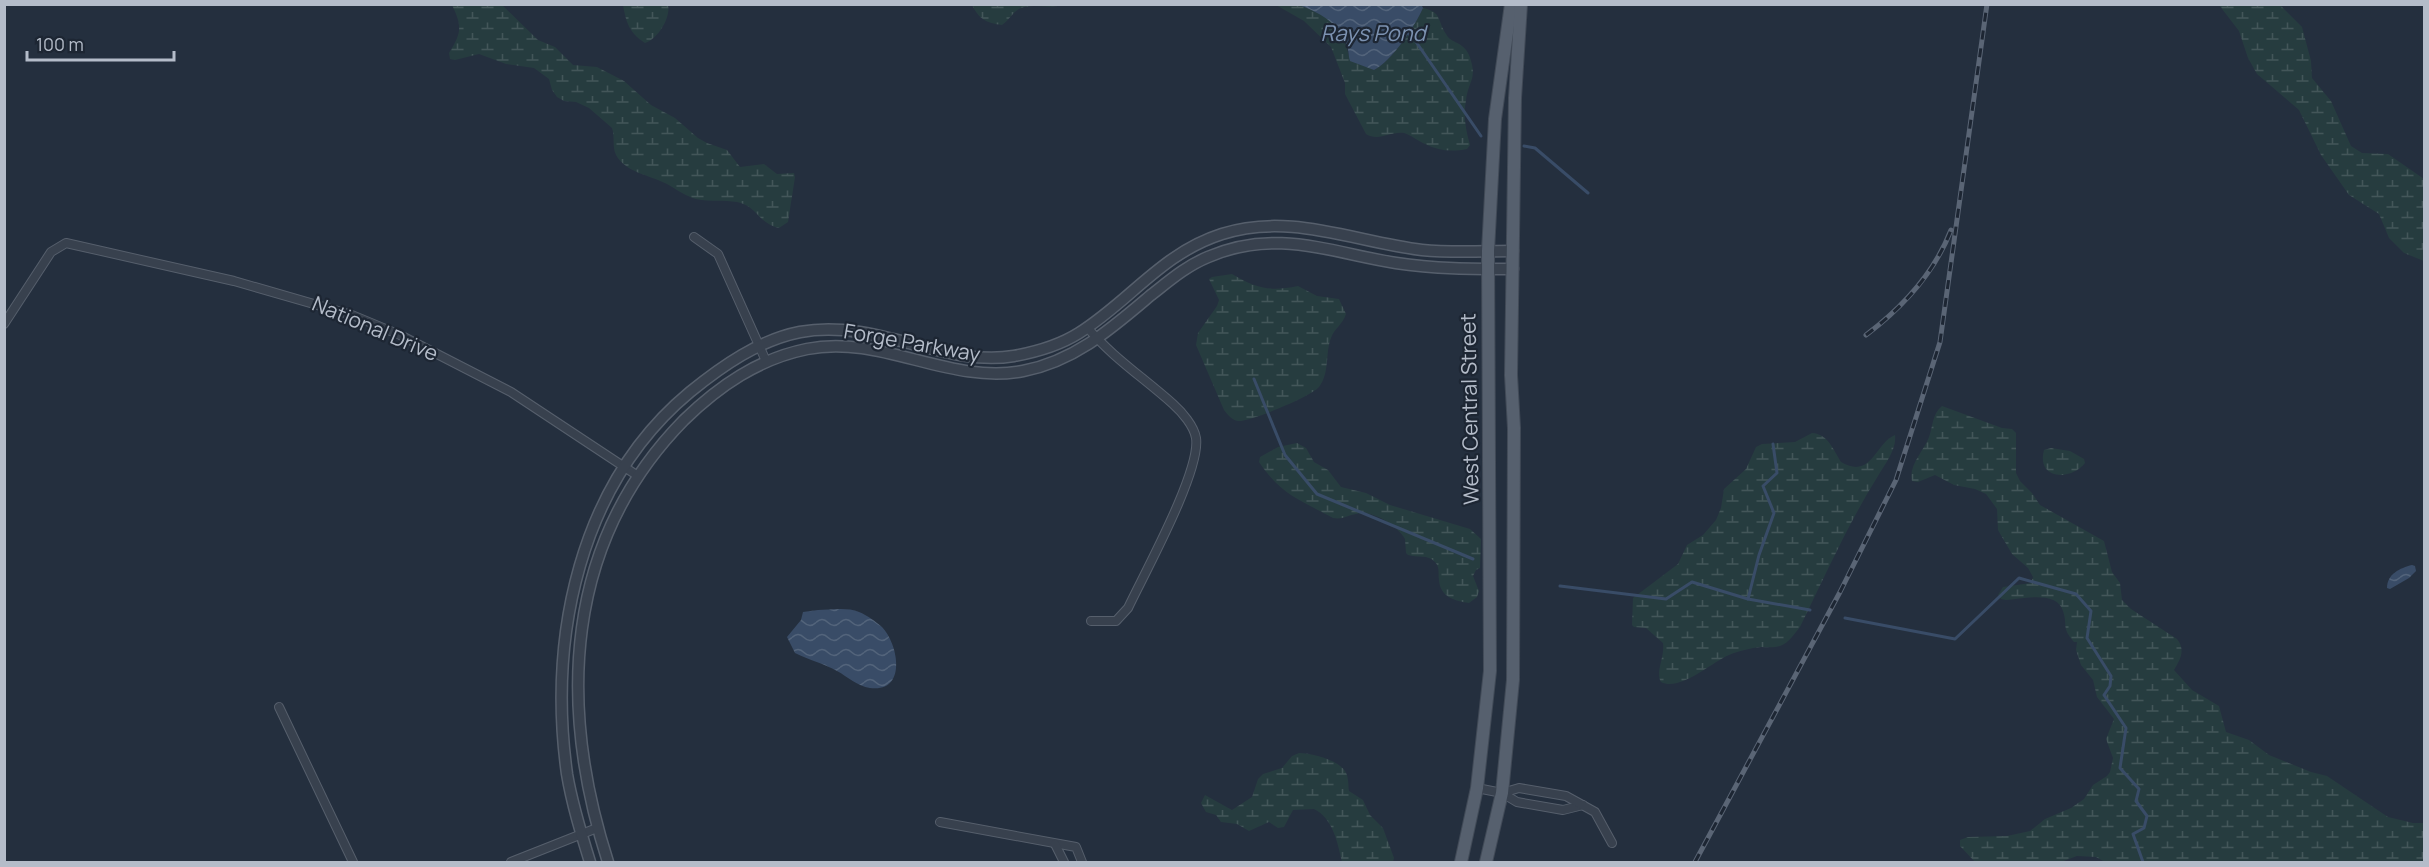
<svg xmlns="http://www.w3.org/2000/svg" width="2429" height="867" viewBox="0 0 2429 867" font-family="Manrope,sans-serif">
	<defs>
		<pattern id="wetland-marsh" width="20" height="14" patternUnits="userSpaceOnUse" patternTransform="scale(1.5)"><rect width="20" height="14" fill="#263c3f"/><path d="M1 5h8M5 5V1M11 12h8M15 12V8" fill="none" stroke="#435659"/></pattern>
		<pattern id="water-waves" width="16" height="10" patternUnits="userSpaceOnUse" patternTransform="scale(1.5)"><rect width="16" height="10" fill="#394c67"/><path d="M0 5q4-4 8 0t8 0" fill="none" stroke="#53647b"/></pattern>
	</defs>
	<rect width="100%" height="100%" fill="#242f3e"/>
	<g fill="url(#wetland-marsh)">
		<path d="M452,5H502L538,40L555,47L573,65L597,67L624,81L651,105L675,118L698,138L707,143L727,150L740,167L764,164L777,174L794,173L795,177L788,222L779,228C756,222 759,207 737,202C724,200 711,202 696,199C685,196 676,189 667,184C650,175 626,173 616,155C612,147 615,136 612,128L589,108L576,102L564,101L557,97L552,90L549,79L534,68L506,64L479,54L455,60L450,59L449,53C462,32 462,26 452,5Z"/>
		<path d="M623,5H668C671,17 658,39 645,43C629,33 626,22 623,5Z"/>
		<path d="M972,5H1062C1049,9 1037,4 1024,7C1014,9 1010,20 1002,25C986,23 979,19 972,5Z"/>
		<path d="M1276,5C1284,5 1293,3 1300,5C1325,10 1345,31 1349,57L1374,70C1392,61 1415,26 1423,8C1442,12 1437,20 1446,34C1451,44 1463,41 1469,55C1478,79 1469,79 1466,100C1463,117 1466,130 1470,145L1467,149C1452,152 1439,151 1425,144C1418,141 1411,135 1404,133C1390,131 1379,142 1366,134L1345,94V83L1331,47L1304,21Z"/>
		<polygon points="2219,5 2280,5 2302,27 2311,61 2312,78 2331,101 2351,146 2362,153 2388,154 2424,179 2424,261 2404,253 2389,238 2379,214 2349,195 2321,155 2299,110 2257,74 2248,58 2239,31"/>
		<path d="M1232,274C1256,288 1269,292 1298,286L1317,296L1339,299L1346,314C1343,324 1334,329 1331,338C1325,353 1330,373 1319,387C1312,396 1250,422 1238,421C1232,420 1227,414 1224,410L1196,345L1198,333L1217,306L1219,300L1209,279L1212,277Z"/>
		<path d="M1942,406L2002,428L2012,429L2016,433V473L2020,481L2032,493L2040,505L2104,541L2112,572L2120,583L2122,600L2131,609L2177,639C2186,650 2180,660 2174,670L2192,690L2219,706L2226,732L2249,740L2269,755L2311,772L2327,776L2388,817L2413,823H2424V862H2105L2096,857L2077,856L2061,862H1975L1960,846V840L1968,837L2007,836L2030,831L2045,819L2071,808L2084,799L2093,785L2107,776L2110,772L2113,758L2106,739L2114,719L2097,697L2093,680L2081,665L2076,650L2077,642H2074C2061,627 2068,626 2063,611C2057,590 2022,599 2006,600L2001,599L1998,595L2003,587L2031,583L2033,577L2028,568L2012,554L1998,530L1997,509L1986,494L1975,489L1954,485L1935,475L1918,482L1912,481C1908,465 1924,451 1929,437C1933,426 1932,414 1942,406Z"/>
		<path d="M1812,433C1828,434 1833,449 1841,462C1872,480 1875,443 1895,435C1897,449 1885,464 1878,476C1848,524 1825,576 1800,627C1794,634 1789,643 1780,646C1774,648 1767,647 1761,647C1751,648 1738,651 1729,655C1712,662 1680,692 1661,682C1655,672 1665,657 1663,643L1646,628L1634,627L1632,625L1633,598L1678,564L1687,545L1703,535L1716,520L1721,508L1724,489L1746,469L1756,447L1762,444L1795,442Z"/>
		<path d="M1297,443L1306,448L1314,462L1328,470L1341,487L1366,493L1390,505L1470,529L1481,539L1480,568L1476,570L1473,576L1479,591L1477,597L1469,603C1455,601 1440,597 1439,580C1438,573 1440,567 1435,562C1428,554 1417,558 1408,555L1406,553L1405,539C1397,525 1373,510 1356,514C1348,515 1343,520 1333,518C1300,500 1281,495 1259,462L1260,457L1278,447Z"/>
		<path d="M2051,448L2070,451L2084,459L2085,463C2071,481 2036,480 2044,450Z"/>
		<path d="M1299,753C1312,753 1338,760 1345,771C1349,777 1348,785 1349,791L1363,800L1370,815L1383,828L1394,858L1393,862H1342C1338,844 1333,818 1314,809L1293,810L1284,827L1278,828L1269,822L1249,831L1237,824L1221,822L1216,815L1206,812L1201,803L1205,795L1232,810L1252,797L1258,779L1263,774L1282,768L1292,756Z"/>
	</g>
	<g fill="url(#water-waves)">
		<path d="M1421,4L1423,8C1415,26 1392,61 1374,70L1350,61C1348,55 1349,48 1346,43C1336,21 1320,13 1299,5Z"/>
		<path d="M2412,565L2415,566L2416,571L2409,578L2390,589L2387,588C2387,574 2400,568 2412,565Z"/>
		<path d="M818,610C830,610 847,607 859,612C867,615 876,622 882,627C899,645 907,693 870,688C857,686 848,677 837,671C825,664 809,660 795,653L787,637L801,620L803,612Z"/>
	</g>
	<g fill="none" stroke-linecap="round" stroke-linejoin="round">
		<g stroke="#394c67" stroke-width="3">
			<polyline points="1407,33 1412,36 1481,136"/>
			<polyline points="1524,146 1535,148 1588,193"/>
			<polyline points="1254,379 1285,455 1317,494 1473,559"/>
			<polyline points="1560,586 1666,599 1692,582 1748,599 1810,610"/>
			<polyline points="1748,599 1759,555 1774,513 1763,486 1777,473 1773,444"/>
			<polyline points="1845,618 1955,639 2019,578 2076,594 2091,611 2087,638 2111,676 2110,686 2104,695 2126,728 2120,768 2139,789 2136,801 2147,816 2144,828 2133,834 2143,862"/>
		</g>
		<defs>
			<g id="minor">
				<polyline points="694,237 718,254 766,361"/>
				<polyline points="4,324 51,252 66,243 234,281 352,315 400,335 511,392 638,476"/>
				<path d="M1087,327C1112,357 1144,378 1173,404C1182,412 1194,426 1196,438C1201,471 1144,574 1128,608L1116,621H1091"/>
				<polyline points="279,707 353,862"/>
				<polyline points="1477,788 1502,793 1517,802 1563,810 1583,805"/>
				<polyline points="1502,793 1519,788 1566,796 1595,812 1612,843"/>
				<polyline points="940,822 1076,847 1082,862"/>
				<polyline points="1055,844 1064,862"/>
				<polyline points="511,862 597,828"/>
			</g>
			<g id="tertiary">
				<path d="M590,862C581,833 572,804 567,774C548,637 579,484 690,392C722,366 759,340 800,332C877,318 944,368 1014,356C1036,352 1060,345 1079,333C1130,301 1162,253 1222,234C1289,212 1355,242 1422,250C1452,253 1482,251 1513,251"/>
				<path d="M608,862C558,706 563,543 684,420C719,386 758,359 807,349C881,334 949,385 1023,371C1075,361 1112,328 1151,295C1169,281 1186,266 1208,257C1275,228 1329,252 1396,263C1434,269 1474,269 1513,269"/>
			</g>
			<g id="primary">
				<polyline points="1461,862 1477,788 1490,671 1488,251 1495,119 1511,4"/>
				<polyline points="1486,862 1502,793 1513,680 1514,428 1511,375 1515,98 1521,4"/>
			</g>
		</defs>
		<use href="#minor" stroke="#565f6c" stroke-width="10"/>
		<use href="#tertiary" stroke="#565f6c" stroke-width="13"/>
		<use href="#primary" stroke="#414a57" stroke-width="14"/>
		<use href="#minor" stroke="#38414e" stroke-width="8"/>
		<use href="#tertiary" stroke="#38414e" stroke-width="10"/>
		<use href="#primary" stroke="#56606e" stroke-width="12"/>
		<defs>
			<g id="rail">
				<path d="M1866,335C1903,307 1934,274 1951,230"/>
				<polyline points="1695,862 1840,592 1896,480 1940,342 1987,4"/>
			</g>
		</defs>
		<use href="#rail" stroke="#5a6575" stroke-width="5"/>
		<use href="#rail" stroke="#1d2633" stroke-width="3" stroke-dasharray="9" stroke-linecap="butt"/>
	</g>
	<g text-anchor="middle" stroke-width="4.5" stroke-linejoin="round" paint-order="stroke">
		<g font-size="21" fill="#b4bcc9" stroke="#1d2633">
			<text transform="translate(375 329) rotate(23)" y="7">National Drive</text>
			<text transform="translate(912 343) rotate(10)" y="7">Forge Parkway</text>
			<text transform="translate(1470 409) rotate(-91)" y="7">West Central Street</text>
		</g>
		<g font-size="22" font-style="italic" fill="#7c92b1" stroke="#1d2633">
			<text x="1373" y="41">Rays Pond</text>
		</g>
	</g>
	<rect width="2429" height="867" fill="none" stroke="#b4bcc9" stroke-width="12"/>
	<path d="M27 51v9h147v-9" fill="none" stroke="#b4bcc9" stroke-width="3"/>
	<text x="36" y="51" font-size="18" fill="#b4bcc9" stroke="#1d2633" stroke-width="4.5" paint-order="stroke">100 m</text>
</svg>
